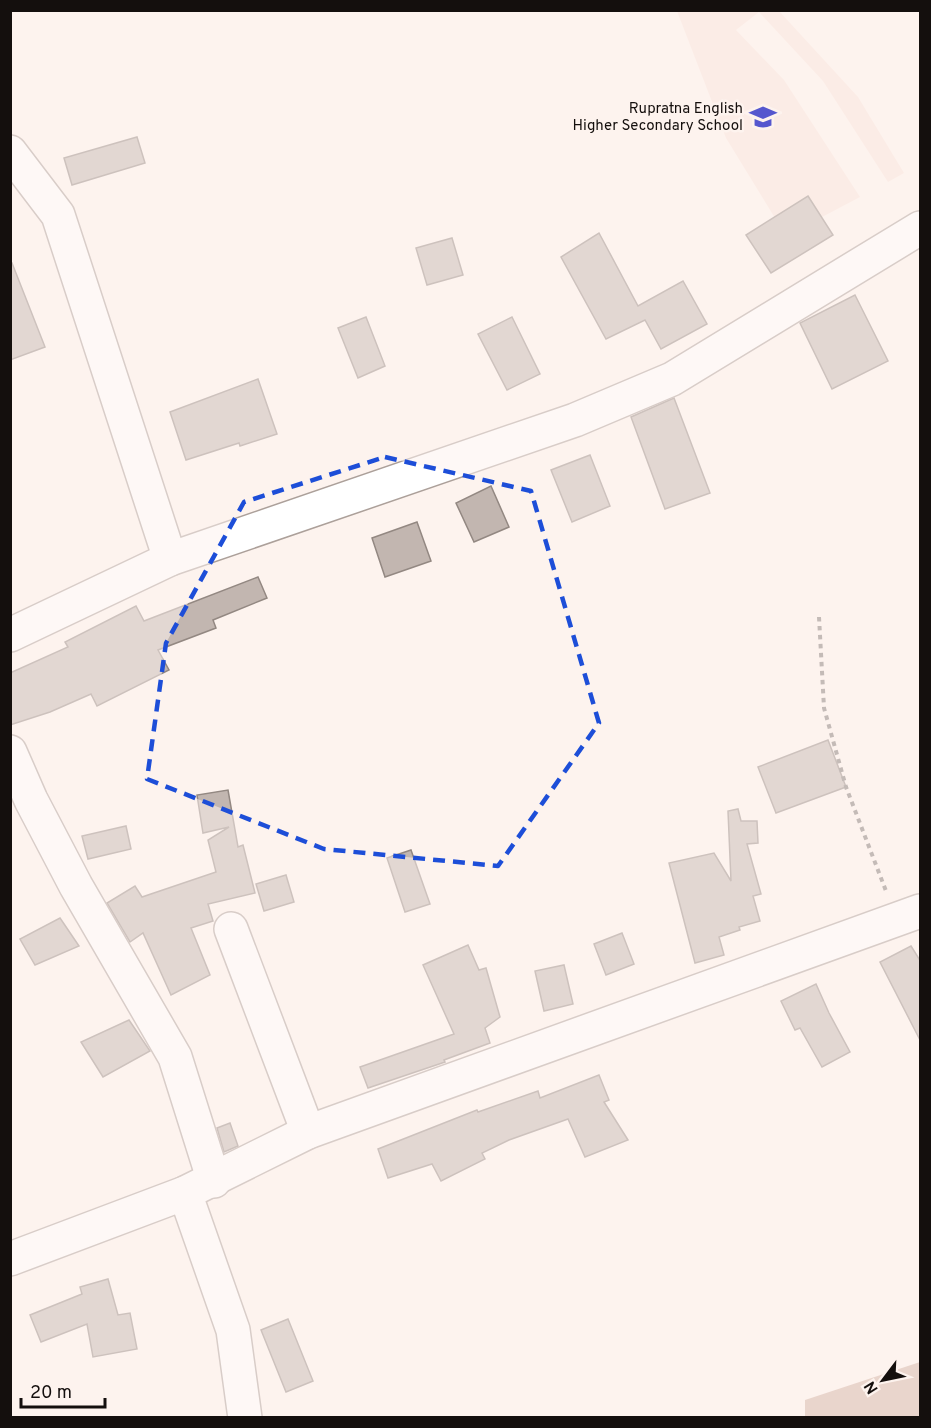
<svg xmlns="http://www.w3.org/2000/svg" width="931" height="1428" viewBox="0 0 931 1428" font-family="Overpass,sans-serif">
	<rect width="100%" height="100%" fill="#fdf3ee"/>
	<polygon fill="#f9e5db" points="677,11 779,11 858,97 904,173 888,182 823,81 759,12 736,30 784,80 860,197 786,236 726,138"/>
	<polygon fill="#d1b2a2" points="920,1362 920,1417 805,1417 805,1400"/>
	<g fill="#c2b6b0" stroke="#938882" stroke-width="1.5">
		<polygon points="137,137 145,163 72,185 64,158"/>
		<polygon points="808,196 833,235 771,273 746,235"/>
		<polygon points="599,233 638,306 683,281 707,324 661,349 645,320 606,339 561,257"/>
		<polygon points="452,238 463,275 427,285 416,248"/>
		<polygon points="12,263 45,347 10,360 10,264"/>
		<polygon points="855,295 888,361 832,389 800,323"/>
		<polygon points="366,317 385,366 358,378 338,328"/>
		<polygon points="512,317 540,374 507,390 478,334"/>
		<polygon points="258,379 277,434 240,446 239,443 186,460 170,412"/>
		<polygon points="674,398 710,493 665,509 631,417"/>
		<polygon points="590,455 610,506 572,522 551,470"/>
		<polygon points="491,486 509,527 474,542 456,503"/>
		<polygon points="417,522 431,561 385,577 372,538"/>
		<polygon points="258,577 267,598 213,620 216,628 158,650 169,670 97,706 91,694 50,712 10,725 10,673 68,647 65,642 136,606 144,621"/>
		<polygon points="828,740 846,787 776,813 758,767"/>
		<polygon points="228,790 238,847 243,845 255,893 208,904 213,921 191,928 210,975 171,995 143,933 130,942 107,903 135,886 142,897 216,872 208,840 229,827 203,833 197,795"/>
		<polygon points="738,809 741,821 757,821 758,843 747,844 761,894 753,896 760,921 739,927 740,930 719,937 724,955 695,963 669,863 714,853 731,881 728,811"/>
		<polygon points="126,826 131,849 88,859 82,836"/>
		<polygon points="411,850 430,904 405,912 387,858"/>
		<polygon points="286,875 294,902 264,911 256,884"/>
		<polygon points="60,918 79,946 35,965 20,939"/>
		<polygon points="622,933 634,964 606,975 594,944"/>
		<polygon points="468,945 479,970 486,968 500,1017 485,1028 490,1043 444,1060 445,1062 368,1088 360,1067 454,1034 423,965"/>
		<polygon points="911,946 921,962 921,1042 880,962"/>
		<polygon points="564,965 573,1004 544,1011 535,971"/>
		<polygon points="816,984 829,1013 850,1052 822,1067 800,1028 795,1030 781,1001"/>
		<polygon points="129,1020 150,1051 103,1077 81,1042"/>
		<polygon points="599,1075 609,1100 604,1102 628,1140 585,1157 568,1119 509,1140 482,1153 485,1159 441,1181 432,1164 388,1178 378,1149 477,1110 478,1112 538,1091 540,1098"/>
		<polygon points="230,1123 238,1146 224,1152 217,1128"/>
		<polygon points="108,1279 118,1315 130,1313 137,1349 93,1357 87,1324 41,1342 30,1315 82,1294 80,1287"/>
		<polygon points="288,1319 313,1381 286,1392 261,1330"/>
	</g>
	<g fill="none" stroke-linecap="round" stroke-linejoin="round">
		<defs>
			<g id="minor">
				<polyline points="10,152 58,215 170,559"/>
				<polyline points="10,635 170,559 575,420 672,379 920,228"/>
				<polyline points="10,752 31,800 76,886 175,1057 214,1181"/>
				<polyline points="231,929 308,1132"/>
				<polyline points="185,1193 233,1330 245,1418"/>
				<polyline points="10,1259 185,1193 308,1132 920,911"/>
			</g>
		</defs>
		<use href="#minor" stroke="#aca09a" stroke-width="36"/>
		<polyline stroke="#7f7874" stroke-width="4" stroke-dasharray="4.5 4.5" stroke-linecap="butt" points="819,617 824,708 846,787 886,891"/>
		<use href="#minor" stroke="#fff" stroke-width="33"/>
	</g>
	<path d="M0 0H931V1428H0ZM385,457L531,491L599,723L498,866L324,849L147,779L166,643L244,502Z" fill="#fdf3ee" fill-opacity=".55" fill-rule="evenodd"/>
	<path fill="none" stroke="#1d4ed8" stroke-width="4.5" stroke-dasharray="12 8" stroke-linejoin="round" d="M385,457L531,491L599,723L498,866L324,849L147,779L166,643L244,502Z"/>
	<defs>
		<symbol id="school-bare" viewBox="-9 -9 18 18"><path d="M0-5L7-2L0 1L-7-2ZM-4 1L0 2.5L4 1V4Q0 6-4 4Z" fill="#5557ce" stroke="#fdf3ee" stroke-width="2.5" paint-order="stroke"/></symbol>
	</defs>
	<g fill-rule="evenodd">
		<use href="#school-bare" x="744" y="98" width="38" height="38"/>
	</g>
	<g text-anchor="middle" stroke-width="5" stroke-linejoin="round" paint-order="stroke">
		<g font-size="15" fill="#140f0d" stroke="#fdf3ee" text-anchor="end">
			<text x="743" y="113">Rupratna English<tspan x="743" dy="17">Higher Secondary School</tspan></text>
		</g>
	</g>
	<rect width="931" height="1428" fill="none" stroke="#140f0d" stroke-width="24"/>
	<g transform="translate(883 1380) rotate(238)" stroke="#fdf3ee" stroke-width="4.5" paint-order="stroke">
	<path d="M0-4.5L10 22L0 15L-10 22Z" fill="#140f0d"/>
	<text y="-9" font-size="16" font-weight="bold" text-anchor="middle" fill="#140f0d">N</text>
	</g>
	<path d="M21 1398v9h84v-9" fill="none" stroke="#140f0d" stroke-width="3"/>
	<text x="30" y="1398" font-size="18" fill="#140f0d" stroke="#fdf3ee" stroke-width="4.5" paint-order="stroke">20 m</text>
</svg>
